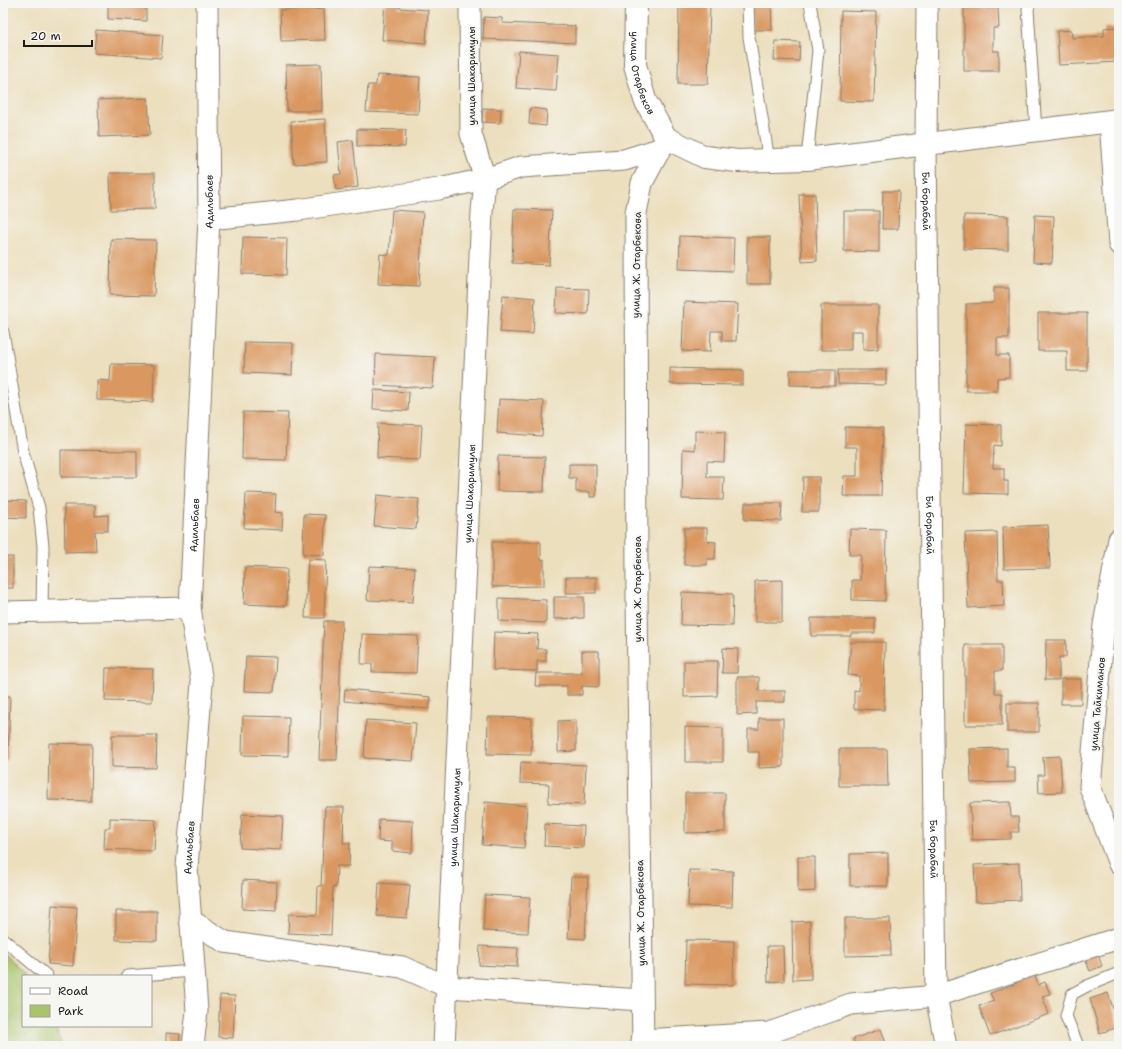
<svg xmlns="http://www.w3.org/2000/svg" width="1122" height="1049" viewBox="0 0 1122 1049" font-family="'Shantell Sans',sans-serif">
	<rect width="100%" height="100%" fill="#f6f6f2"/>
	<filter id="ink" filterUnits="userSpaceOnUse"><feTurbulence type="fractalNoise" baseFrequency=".025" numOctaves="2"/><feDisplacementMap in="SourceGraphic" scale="8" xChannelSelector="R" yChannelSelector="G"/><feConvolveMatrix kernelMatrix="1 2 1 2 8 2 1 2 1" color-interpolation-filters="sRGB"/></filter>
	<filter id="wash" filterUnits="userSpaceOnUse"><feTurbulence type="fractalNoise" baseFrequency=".012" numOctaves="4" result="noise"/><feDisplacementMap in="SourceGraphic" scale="16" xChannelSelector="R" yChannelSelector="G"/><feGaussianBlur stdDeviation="0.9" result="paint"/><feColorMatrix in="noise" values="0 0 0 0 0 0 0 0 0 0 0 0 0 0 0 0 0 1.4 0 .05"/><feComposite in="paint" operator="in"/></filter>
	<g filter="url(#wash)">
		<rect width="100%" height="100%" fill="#ecdfbd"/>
		<polygon fill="#aac46a" stroke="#637043" points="3,952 26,976 23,976 23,1026 55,1026 62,1046 3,1046"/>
		<g id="blocks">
			<g fill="#da975e">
				<polygon points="108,3 146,3 146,21 108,19"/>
				<polygon points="385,3 400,3 399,8 428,10 426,43 382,40"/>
				<polygon points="679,3 710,3 708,84 678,84"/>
				<polygon points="751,3 771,3 772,30 752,30"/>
				<polygon points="964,8 998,8 999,28 993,28 993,51 999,51 999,71 964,71"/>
				<polygon points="324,9 325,40 281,41 280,10"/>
				<polygon points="841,11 876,12 874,102 840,101"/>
				<polygon points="484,17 502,18 502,23 575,26 575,43 483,39"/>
				<polygon points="1119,27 1119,62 1059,65 1057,31 1071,30 1072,38 1104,36 1104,28"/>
				<polygon points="96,30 163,35 161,58 94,53"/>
				<polygon points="775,41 800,42 799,61 774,60"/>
				<polygon points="519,51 559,54 556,91 516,88"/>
				<polygon points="321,64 322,111 287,111 286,65"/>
				<polygon points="377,75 420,77 418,114 366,112 368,85 376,85"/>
				<polygon points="148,98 150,135 99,137 98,100"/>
				<polygon points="483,108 501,109 500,123 482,122"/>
				<polygon points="530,108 547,110 546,126 529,124"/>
				<polygon points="325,119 327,162 294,164 291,121"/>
				<polygon points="357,129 406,130 405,147 357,146"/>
				<polygon points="353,140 358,187 336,190 334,175 341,174 338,142"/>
				<polygon points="110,173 155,173 155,209 111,210"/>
				<polygon points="883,191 899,191 898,229 882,229"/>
				<polygon points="799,194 815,194 817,261 802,262"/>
				<polygon points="514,209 552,210 549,265 512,263"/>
				<polygon points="392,210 423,212 419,286 378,284 380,254 389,255"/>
				<polygon points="844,211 879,211 879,252 844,251"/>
				<polygon points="964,215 1008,216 1008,250 964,249"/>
				<polygon points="1035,215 1054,216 1052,263 1033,262"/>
				<polygon points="680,236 734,238 733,271 679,269"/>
				<polygon points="243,237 287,238 286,275 242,274"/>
				<rect x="747" y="237" width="23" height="47"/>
				<polygon points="111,239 156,240 154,296 110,295"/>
				<polygon points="557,288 589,289 588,314 556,313"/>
				<polygon points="994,288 1009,288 1009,338 997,338 997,355 1009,355 1009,377 997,378 997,391 966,391 966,304 994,303"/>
				<polygon points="503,295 535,298 533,334 500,332"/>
				<polygon points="684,302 738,304 736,341 722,341 722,331 711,331 710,352 682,351"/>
				<polygon points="821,305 878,305 878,349 863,350 863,331 851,331 851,350 821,350"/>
				<polygon points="1038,313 1087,313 1087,371 1067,371 1067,351 1038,351"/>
				<polygon points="245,342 293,343 292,375 244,373"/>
				<polygon points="376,354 435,357 433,388 375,385"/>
				<polygon points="111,364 154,365 153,402 97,400 97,380 110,381"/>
				<polygon points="670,368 743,370 743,385 670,384"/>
				<polygon points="790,370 835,370 835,386 790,385"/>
				<polygon points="838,370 886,370 886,385 838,384"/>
				<polygon points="374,390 409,392 408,411 373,409"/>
				<polygon points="499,399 544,401 542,436 497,433"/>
				<polygon points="243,412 288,413 286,460 242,459"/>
				<polygon points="378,423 422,425 420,460 377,458"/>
				<polygon points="966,424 1001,425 1001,446 994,445 993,468 1004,468 1004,481 1008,481 1008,494 964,493"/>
				<polygon points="845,427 883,428 881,496 843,496 844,476 857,476 857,447 845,447"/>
				<polygon points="695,431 725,432 724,462 707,461 707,477 724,477 723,500 682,499 683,449 695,450"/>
				<polygon points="61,450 137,451 137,477 61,477"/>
				<polygon points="498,456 545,457 544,492 497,491"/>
				<polygon points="569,464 596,464 596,497 590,497 590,492 576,492 576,478 569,478"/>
				<polygon points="803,477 819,477 819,512 802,512"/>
				<polygon points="246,493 276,494 275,512 283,513 282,530 244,528"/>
				<polygon points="377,495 419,499 416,529 374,526"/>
				<polygon points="3,500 26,501 26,518 3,517"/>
				<polygon points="745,503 782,503 781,521 744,520"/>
				<polygon points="64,505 95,505 95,516 108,515 108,531 95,531 96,551 65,552"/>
				<polygon points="304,514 325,515 324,555 303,554"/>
				<polygon points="1048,525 1050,568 1004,569 1003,527"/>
				<polygon points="684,528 707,528 707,541 716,542 715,559 707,559 707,565 684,565"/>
				<polygon points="850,529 886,530 885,601 852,600 852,580 860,580 861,555 849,555"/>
				<polygon points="997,532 998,580 1003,580 1004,606 968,608 965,533"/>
				<polygon points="492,542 541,542 541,560 544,559 544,586 492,587"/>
				<rect x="3" y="557" width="10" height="31"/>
				<polygon points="308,559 326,560 324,618 305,618"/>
				<polygon points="369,566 415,568 413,602 367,600"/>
				<polygon points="245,567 287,569 286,606 244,604"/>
				<rect x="566" y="577" width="30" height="16"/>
				<polygon points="782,580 782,622 755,622 755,581"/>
				<polygon points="682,592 733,594 732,626 681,625"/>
				<polygon points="554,597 584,597 584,618 554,619"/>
				<polygon points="499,598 546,600 546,623 499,621"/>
				<polygon points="811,618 875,618 875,633 851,633 851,636 811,636"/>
				<polygon points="324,621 342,621 337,760 319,760"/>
				<polygon points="494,632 538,634 537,649 546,649 546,661 537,661 537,671 493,670"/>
				<polygon points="362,634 418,636 416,673 372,672 372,664 361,664"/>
				<polygon points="1046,640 1066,640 1066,657 1059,657 1059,680 1045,680"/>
				<polygon points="851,642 885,642 884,710 854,709 854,690 859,691 859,676 848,675"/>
				<polygon points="965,645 1002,645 1002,671 995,671 995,693 1002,693 1002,725 965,725"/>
				<polygon points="723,648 738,649 737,673 722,673"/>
				<polygon points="582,651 599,651 599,687 582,686 582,695 567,695 567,686 535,686 536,673 582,673"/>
				<polygon points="246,656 276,657 274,692 244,691"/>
				<polygon points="684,661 718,661 717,696 684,697"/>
				<polygon points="106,668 153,669 152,702 105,701"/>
				<polygon points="737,677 759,677 759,691 785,691 785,702 756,702 756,714 737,715"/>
				<rect x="1061" y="679" width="20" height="25"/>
				<polygon points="345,689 431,697 429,709 344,701"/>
				<polygon points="3,696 10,696 8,760 3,760"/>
				<rect x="1007" y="703" width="32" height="29"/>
				<polygon points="243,716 289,717 288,756 242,755"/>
				<polygon points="488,717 532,718 531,755 487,754"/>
				<polygon points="759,718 783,718 783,767 759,768 759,752 748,752 748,729 759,729"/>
				<polygon points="366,720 416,723 413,761 364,758"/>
				<polygon points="576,720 576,751 558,752 558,721"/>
				<polygon points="685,727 723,728 723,762 685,762"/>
				<polygon points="112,735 157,735 156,768 112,767"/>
				<polygon points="49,743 92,744 91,801 48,800"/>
				<polygon points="1007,748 1007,767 1015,767 1015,782 971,783 970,749"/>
				<polygon points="839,749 887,749 888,786 839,786"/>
				<polygon points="1060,756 1062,792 1039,793 1038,775 1044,775 1043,757"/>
				<polygon points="521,762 586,765 584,805 548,803 549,784 520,783"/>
				<polygon points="685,793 725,793 725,832 685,833"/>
				<polygon points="485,802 527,806 524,848 482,845"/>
				<polygon points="1010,802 1011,817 1018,817 1019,832 1011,832 1011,839 972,840 970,803"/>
				<polygon points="325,807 344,807 343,843 350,843 349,866 337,866 336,887 333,887 331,935 288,933 289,914 317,915 318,886 321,886"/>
				<polygon points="242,814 283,816 281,850 240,848"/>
				<polygon points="110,818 156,820 154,851 104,849 105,828 110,828"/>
				<polygon points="379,819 413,821 412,853 392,851 392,842 378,841"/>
				<polygon points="545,824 584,826 583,848 544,846"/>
				<polygon points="888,853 888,886 850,886 850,854"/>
				<polygon points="798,857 815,857 815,891 798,892"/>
				<polygon points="1019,863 1020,900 976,902 974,865"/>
				<polygon points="689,870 733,871 732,907 688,906"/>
				<polygon points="571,877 588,877 585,939 568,938"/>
				<polygon points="243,880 277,882 276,911 242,909"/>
				<polygon points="379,883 410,885 407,918 377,916"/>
				<polygon points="485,895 530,897 528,933 483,931"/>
				<polygon points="52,905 77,907 73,966 48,964"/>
				<polygon points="116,911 157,911 157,941 116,940"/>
				<polygon points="845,918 890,918 891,955 845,956"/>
				<polygon points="810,921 811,979 793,980 792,922"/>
				<polygon points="686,940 734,941 733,985 685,984"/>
				<polygon points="480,946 518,948 517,967 479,965"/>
				<polygon points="767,946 783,946 784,981 768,982"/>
				<polygon points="1097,952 1102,966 1090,971 1084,956"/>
				<polygon points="1034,973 1038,985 1045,982 1050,994 1042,996 1049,1014 990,1036 979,1006 994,1001 990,993 1017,983 1016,979"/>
				<polygon points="1108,993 1119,1027 1100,1033 1090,999"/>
				<polygon points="220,995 235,996 233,1038 218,1037"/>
				<polygon points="881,1029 887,1046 855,1046 853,1039"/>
				<polygon points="166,1033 180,1034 179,1046 166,1046"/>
			</g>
		</g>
	</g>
	<g filter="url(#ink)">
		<use href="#blocks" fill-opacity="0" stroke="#847e6c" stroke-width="1"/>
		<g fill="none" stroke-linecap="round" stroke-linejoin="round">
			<defs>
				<g id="service">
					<polyline points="748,3 749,37 769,161"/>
					<polyline points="1030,3 1028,9 1036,131"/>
					<polyline points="807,159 818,50 810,3"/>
					<polyline points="3,332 23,452 39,508 43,546 42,611"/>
					<polyline points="3,939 47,976"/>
					<polyline points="127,976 194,971"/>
					<polyline points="1078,1046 1066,1016 1072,994 1087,986 1119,973"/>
				</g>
				<g id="minor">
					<path id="s1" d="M927,3L926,145L936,996L946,1046"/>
					<polyline points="1110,122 1119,244"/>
					<polyline points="209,219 298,210 439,189 485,179 521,167 624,160 659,149"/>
					<polyline points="1119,539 1104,625 1090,787 1119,864"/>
					<polyline points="3,612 190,608"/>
					<polyline points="190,920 225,942 402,967 448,987 641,1000"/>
					<polyline points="642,1040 769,1033 851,1004 936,996 1119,938"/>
					<path id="s2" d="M193,1046L197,1011L187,867L202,683L190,608L209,219L207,3"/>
					<path id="s3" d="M444,1046L482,212L485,179L471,134L470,3"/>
					<polyline points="643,1046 637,601 636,213 642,183 666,138"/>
				</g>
				<g id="secondary">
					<path id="s4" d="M636,3L635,65L645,100L666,138L705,157L737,161L807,159L1119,120"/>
				</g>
			</defs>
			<use href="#service" stroke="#847e6c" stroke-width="13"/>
			<use href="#minor" stroke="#847e6c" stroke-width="23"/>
			<use href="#secondary" stroke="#847e6c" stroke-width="24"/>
			<use href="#service" stroke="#fff" stroke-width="11"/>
			<use href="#minor" stroke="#fff" stroke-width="21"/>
			<use href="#secondary" stroke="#fff" stroke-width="22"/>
		</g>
	</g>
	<g text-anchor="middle" stroke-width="3.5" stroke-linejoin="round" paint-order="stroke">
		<g font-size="10" fill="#1c1c1c" stroke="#f6f6f2">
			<text dy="4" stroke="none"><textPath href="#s4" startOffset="71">улица Отарбеков</textPath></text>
			<text transform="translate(471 76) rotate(-90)" y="4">улица Шакаримулы</text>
			<text dy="4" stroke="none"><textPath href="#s1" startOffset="198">Би борабай</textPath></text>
			<text dy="4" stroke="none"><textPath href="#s2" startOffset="847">Адильбаев</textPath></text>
			<text transform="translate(636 265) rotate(-89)" y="4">улица Ж. Отарбекова</text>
			<text dy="4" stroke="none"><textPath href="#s3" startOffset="553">улица Шакаримулы</textPath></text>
			<text dy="4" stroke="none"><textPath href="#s2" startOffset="523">Адильбаев</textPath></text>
			<text dy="4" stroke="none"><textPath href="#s1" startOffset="522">Би борабай</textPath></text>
			<text transform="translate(637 589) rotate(-90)" y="4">улица Ж. Отарбекова</text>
			<text transform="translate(1097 704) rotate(-85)" y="4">улица Тайкиманов</text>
			<text dy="4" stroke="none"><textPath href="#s3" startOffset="229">улица Шакаримулы</textPath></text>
			<text dy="4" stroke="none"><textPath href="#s2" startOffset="199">Адильбаев</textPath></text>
			<text dy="4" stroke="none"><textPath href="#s1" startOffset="846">Би борабай</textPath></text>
			<text transform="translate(640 913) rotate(-91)" y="4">улица Ж. Отарбекова</text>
		</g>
	</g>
	<rect width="1122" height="1049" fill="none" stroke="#f6f6f2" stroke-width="16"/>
	<rect x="22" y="975" width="130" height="52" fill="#f6f6f2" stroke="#9f9f9c"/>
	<rect x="30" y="988" width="20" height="6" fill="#ffffff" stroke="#9f9f9c"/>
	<text x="58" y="995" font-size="12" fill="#1c1c1c">Road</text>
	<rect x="30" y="1005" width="20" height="12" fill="#aac46a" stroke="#9f9f9c"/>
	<text x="58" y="1015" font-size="12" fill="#1c1c1c">Park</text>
	<path d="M24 40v6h68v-6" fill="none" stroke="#1c1c1c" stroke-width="2"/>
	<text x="30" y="40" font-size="12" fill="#1c1c1c" stroke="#f6f6f2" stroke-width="3" paint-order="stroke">20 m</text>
</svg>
